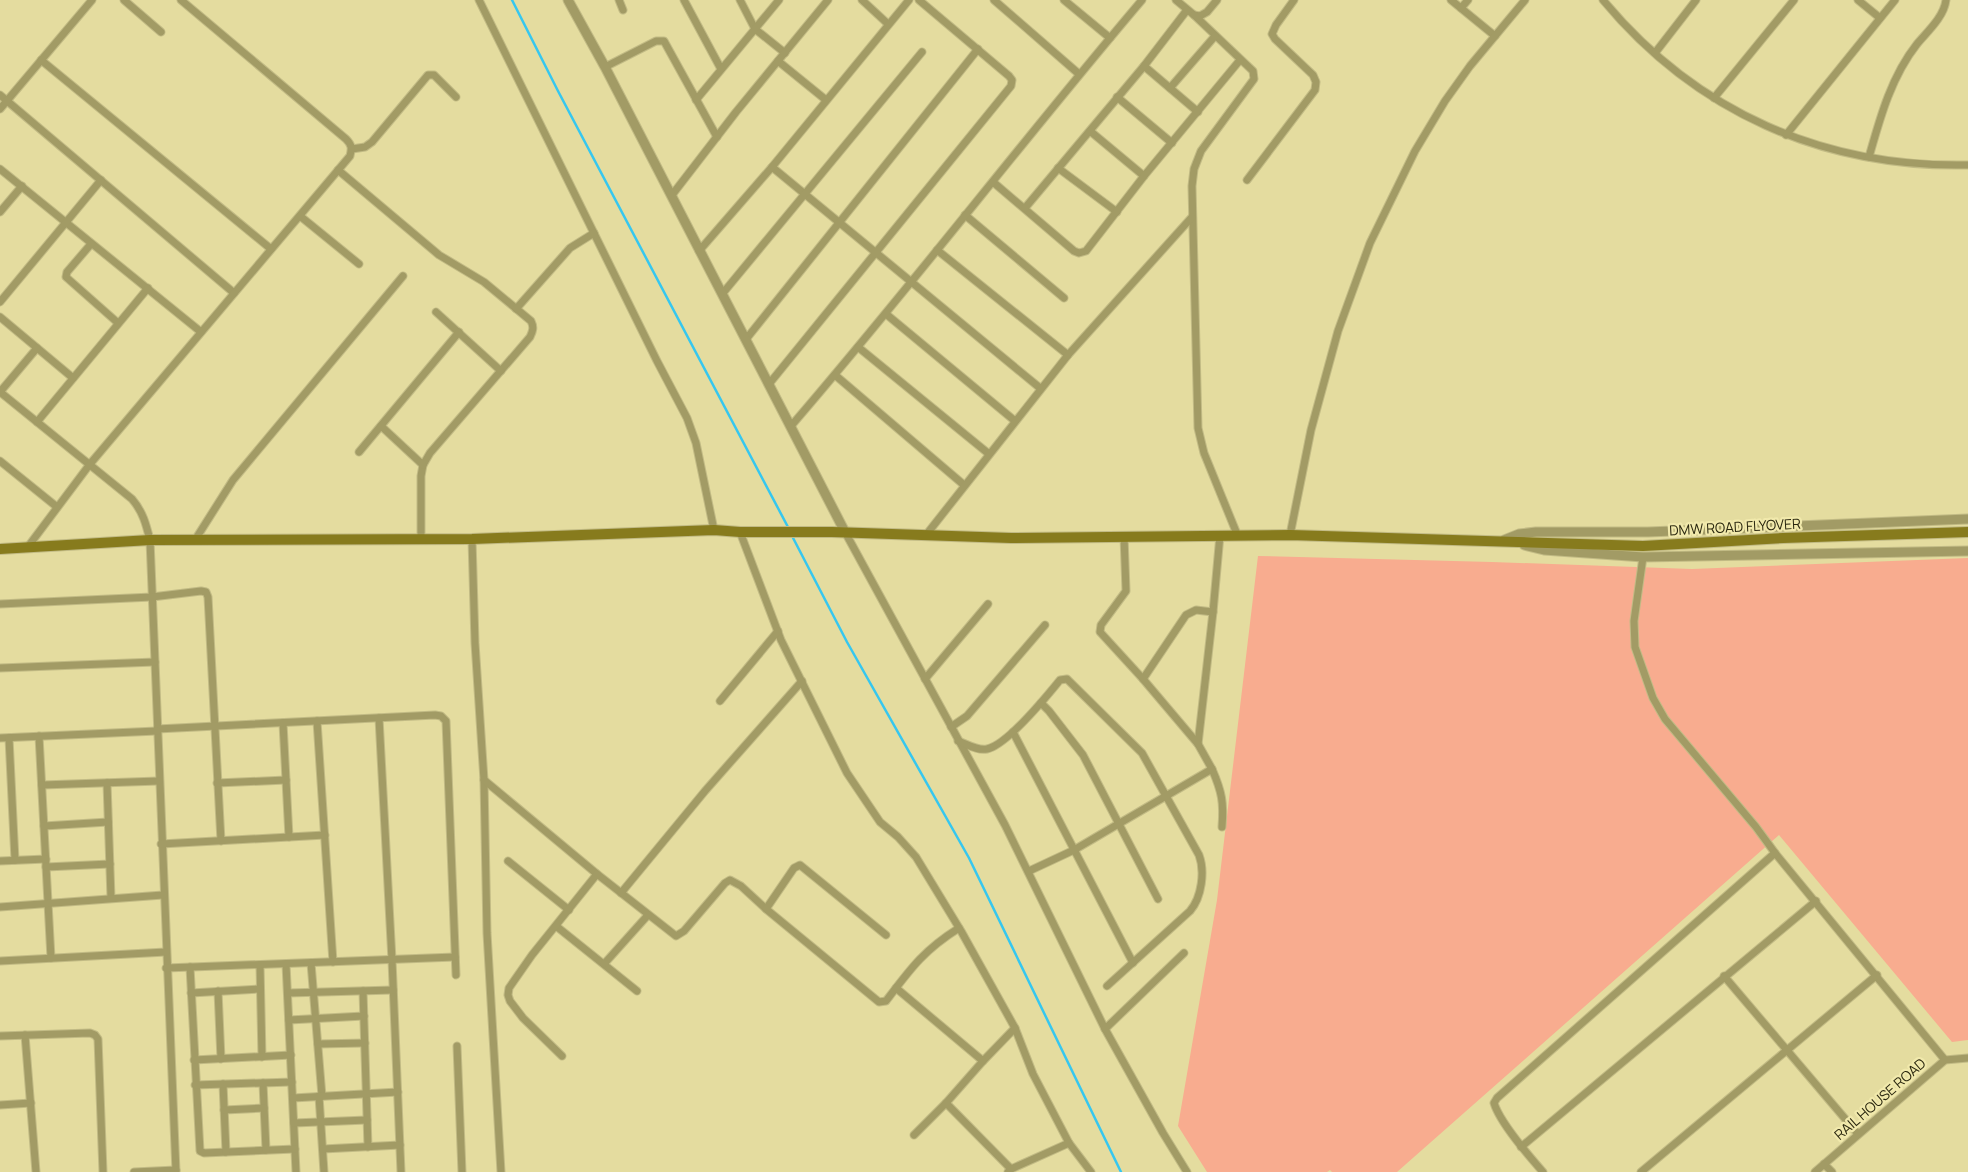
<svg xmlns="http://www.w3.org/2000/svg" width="1968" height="1172" viewBox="0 0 1968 1172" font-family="Manrope,sans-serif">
	<rect width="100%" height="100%" fill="#e4dc9f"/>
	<polygon fill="#f8ac8f" points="1258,556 1492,562 1692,569 1968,558 1968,1040 1952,1042 1779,835 1397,1172 1332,1172 1330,1170 1327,1172 1207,1172 1178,1126 1217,900"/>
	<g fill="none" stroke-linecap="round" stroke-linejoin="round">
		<g stroke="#36c7ef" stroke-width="2.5">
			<polyline points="512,0 558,91 789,529"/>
			<polyline points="791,534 847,642 969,858 1121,1172"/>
		</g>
		<defs>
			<g id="minor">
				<polyline points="124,0 161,32"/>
				<polyline points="479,0 657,361 687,418 696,443 714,530"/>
				<polyline points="619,0 623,10"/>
				<polyline points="684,0 721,69"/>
				<polyline points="740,0 755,29 785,53"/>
				<polyline points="862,0 888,24"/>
				<polyline points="994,0 1079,74"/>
				<polyline points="1064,0 1110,38"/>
				<polyline points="1176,0 1194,15 1200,16 1207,12 1217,0"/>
				<polyline points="1451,0 1495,36"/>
				<path d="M1603,0C1696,112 1823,168 1968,165"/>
				<polyline points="1858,0 1880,18"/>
				<polyline points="1461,8 1468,0"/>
				<polyline points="1194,15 1253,71 1254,79 1201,151 1194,169 1192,186 1198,428 1204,453 1237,534"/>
				<polyline points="1655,53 1696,0"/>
				<polyline points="41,60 271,249"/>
				<polyline points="778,61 826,100"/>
				<polyline points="1144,66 1198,112"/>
				<polyline points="605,67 656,41 664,41 717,137"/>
				<polyline points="1170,88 1215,36"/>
				<polyline points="0,95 234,293"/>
				<polyline points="1117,97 1172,143"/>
				<polyline points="1714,98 1794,0"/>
				<polyline points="696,100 779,0"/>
				<polyline points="0,109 92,0"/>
				<polyline points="1090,131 1144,176"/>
				<polyline points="1786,135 1895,0"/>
				<polyline points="352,149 365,147 372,142 428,75 434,75 456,97"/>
				<path d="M1869,157C1880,118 1891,77 1917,44C1927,32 1944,17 1946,0"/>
				<polyline points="772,167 1040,388"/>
				<polyline points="1058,168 1117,212"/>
				<polyline points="0,169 201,332"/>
				<path d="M338,170L439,255L484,282L531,321C534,327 533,331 530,337L430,453L423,465L421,476V540"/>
				<polyline points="1247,180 1315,90 1316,82 1313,75 1275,39 1272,34 1276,25 1294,0"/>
				<polyline points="993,182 1074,251 1079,253 1086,251 1144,176 1240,60"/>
				<polyline points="672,195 736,112 828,0"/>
				<polyline points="1025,208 1144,66 1187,10"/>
				<polyline points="0,212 22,186"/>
				<polyline points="965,215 1064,298"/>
				<polyline points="300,216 359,264"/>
				<polyline points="91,244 67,272 66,277 118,323"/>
				<polyline points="937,250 1068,355"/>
				<polyline points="699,251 772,167 909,0"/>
				<polyline points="723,293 922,52"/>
				<polyline points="0,302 101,180"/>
				<polyline points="516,309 570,248 594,233"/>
				<polyline points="436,312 501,371"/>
				<polyline points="886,314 1015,421"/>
				<polyline points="0,317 73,378"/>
				<polyline points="747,338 978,49"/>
				<polyline points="858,347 989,454"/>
				<polyline points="835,375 964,485"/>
				<polyline points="769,384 1011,86 1012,80 1009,76 919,0"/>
				<path d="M0,392L132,499C143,512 146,524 150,540L176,1172"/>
				<polyline points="0,392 37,348"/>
				<polyline points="37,422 148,288"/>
				<polyline points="381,426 423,465"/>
				<path d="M791,426C911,287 1023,140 1142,0"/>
				<polyline points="359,452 459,332"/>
				<polyline points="0,461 57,507"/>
				<polyline points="740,532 781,640 847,773 880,822 898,837 916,857 961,931 1015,1028 1033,1074 1069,1143 1091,1172"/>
				<polyline points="845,532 1005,825 1105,1029 1163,1133 1187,1172"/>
				<polyline points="926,535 1068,355 1192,217"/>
				<polyline points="1290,535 1311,430 1338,331 1370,243 1415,151 1445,101 1470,66 1525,0"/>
				<polyline points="472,539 475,643 484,780 487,933 501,1172"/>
				<polyline points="195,540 233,480 403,276"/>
				<path d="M27,548L90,464L350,156C352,148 352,145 346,139L181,0"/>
				<polyline points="1643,557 1634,621 1635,647 1653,698 1665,719 1756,827 1775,853 1945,1060"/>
				<polyline points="0,604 152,597 201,591 206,592 208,597 221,841"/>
				<polyline points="0,668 155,662"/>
				<polyline points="925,679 988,604"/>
				<polyline points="1143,679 1186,615 1196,610 1213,612"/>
				<polyline points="720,701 778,631"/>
				<polyline points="1041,703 1049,711 1083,755 1158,899"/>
				<polyline points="379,718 392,960 401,1172"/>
				<polyline points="317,721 333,962"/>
				<polyline points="283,723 289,837"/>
				<polyline points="951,727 967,716 1045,625"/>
				<polyline points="157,729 435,715 441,716 446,721 456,975"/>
				<polyline points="1013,732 1133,963"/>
				<polyline points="39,736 51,958"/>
				<polyline points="0,738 157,731"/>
				<polyline points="9,738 15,860"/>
				<path d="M958,741C967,744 977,751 987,749C1007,745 1047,696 1060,680L1067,679L1142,753L1199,855C1205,871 1202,897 1190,911L1107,986"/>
				<polyline points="1198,744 1213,612 1220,535"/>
				<path d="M1212,769C1222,792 1224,803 1222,827"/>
				<polyline points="484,780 597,874 676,936 684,931 725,883 730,880 741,886 766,909"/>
				<polyline points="107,783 111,898"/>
				<polyline points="217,783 286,780"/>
				<polyline points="42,785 159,781"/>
				<polyline points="44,826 108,822"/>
				<polyline points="161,844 325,835"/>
				<polyline points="0,861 46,859"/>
				<polyline points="508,861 569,910"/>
				<polyline points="46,867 110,864"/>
				<polyline points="1029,871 1074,850 1212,769 1198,744 1143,679 1100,632 1101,625 1126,591 1124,536"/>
				<polyline points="621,893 705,791 802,681"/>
				<polyline points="0,907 163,895"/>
				<polyline points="556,926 637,991"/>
				<path d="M886,935L800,865L794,868L766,909L879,1002L886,1001C911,968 924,950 959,928"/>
				<polyline points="0,961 166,952"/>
				<polyline points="311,963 322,1096"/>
				<polyline points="286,964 296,1172"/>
				<polyline points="604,964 648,915"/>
				<polyline points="260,965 262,1057"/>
				<polyline points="190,967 200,1151 204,1153 295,1149"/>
				<polyline points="166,968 455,957"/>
				<polyline points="1724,976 1858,1134"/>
				<polyline points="896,988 983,1061 1015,1028"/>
				<polyline points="218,991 221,1059"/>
				<polyline points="363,991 368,1147"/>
				<polyline points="191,993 260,989"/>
				<polyline points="288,993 393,990"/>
				<polyline points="289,1020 364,1016"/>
				<polyline points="1105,1029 1184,953"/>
				<polyline points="25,1035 36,1172"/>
				<polyline points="0,1036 90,1033 95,1035 98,1039 103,1172"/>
				<polyline points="318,1044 365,1043"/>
				<polyline points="457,1046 462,1172"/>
				<polyline points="562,1056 523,1018 510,1001 508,995 509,988 532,955 597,874"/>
				<polyline points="194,1060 291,1055"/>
				<polyline points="263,1083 266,1150"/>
				<polyline points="223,1084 226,1152"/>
				<polyline points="195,1085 292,1082"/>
				<polyline points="319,1096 324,1172"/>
				<polyline points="293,1098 398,1092"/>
				<polyline points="946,1103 1011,1169"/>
				<polyline points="0,1105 31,1103"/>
				<polyline points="224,1110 264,1108"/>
				<polyline points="294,1123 367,1120"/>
				<polyline points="914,1135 946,1103 983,1061"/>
				<polyline points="1521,1147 1816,901"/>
				<polyline points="323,1149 400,1145"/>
				<polyline points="1824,1164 1832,1172"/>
				<polyline points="134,1172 176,1170"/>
				<polyline points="1008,1172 1011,1169 1069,1143"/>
				<path d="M1543,1172C1529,1156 1500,1123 1494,1103L1497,1098L1775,853"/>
				<polyline points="1641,1172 1877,975"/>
				<polyline points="1815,1172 1945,1060 1968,1058"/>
			</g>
			<g id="tertiary">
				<polyline points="568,0 605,67 845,532"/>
				<polyline points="1504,540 1519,534 1536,532 1648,532 1968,519"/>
				<polyline points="1524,545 1544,550 1643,557 1968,551"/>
			</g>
			<polyline id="secondary" points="0,549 150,540 472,539 714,530 740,532 832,532 1011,538 1290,535 1643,546 1783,538 1968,532"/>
		</defs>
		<use href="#minor" stroke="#c2bb85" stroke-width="9"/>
		<use href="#tertiary" stroke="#c2bb85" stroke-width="11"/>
		<use href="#secondary" stroke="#c2bb85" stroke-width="12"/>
		<use href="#minor" stroke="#a29b65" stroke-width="7"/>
		<use href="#tertiary" stroke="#a29b65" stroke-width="9"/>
		<use href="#secondary" stroke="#877b1d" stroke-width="10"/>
	</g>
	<g text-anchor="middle" stroke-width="4.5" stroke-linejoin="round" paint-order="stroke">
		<g font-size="14" fill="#29260e" stroke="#f1e9ac">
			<text transform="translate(1735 527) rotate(-3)" y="5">DMW ROAD FLYOVER</text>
			<text transform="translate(1880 1099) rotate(-41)" y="5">RAIL HOUSE ROAD</text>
		</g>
	</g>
</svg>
